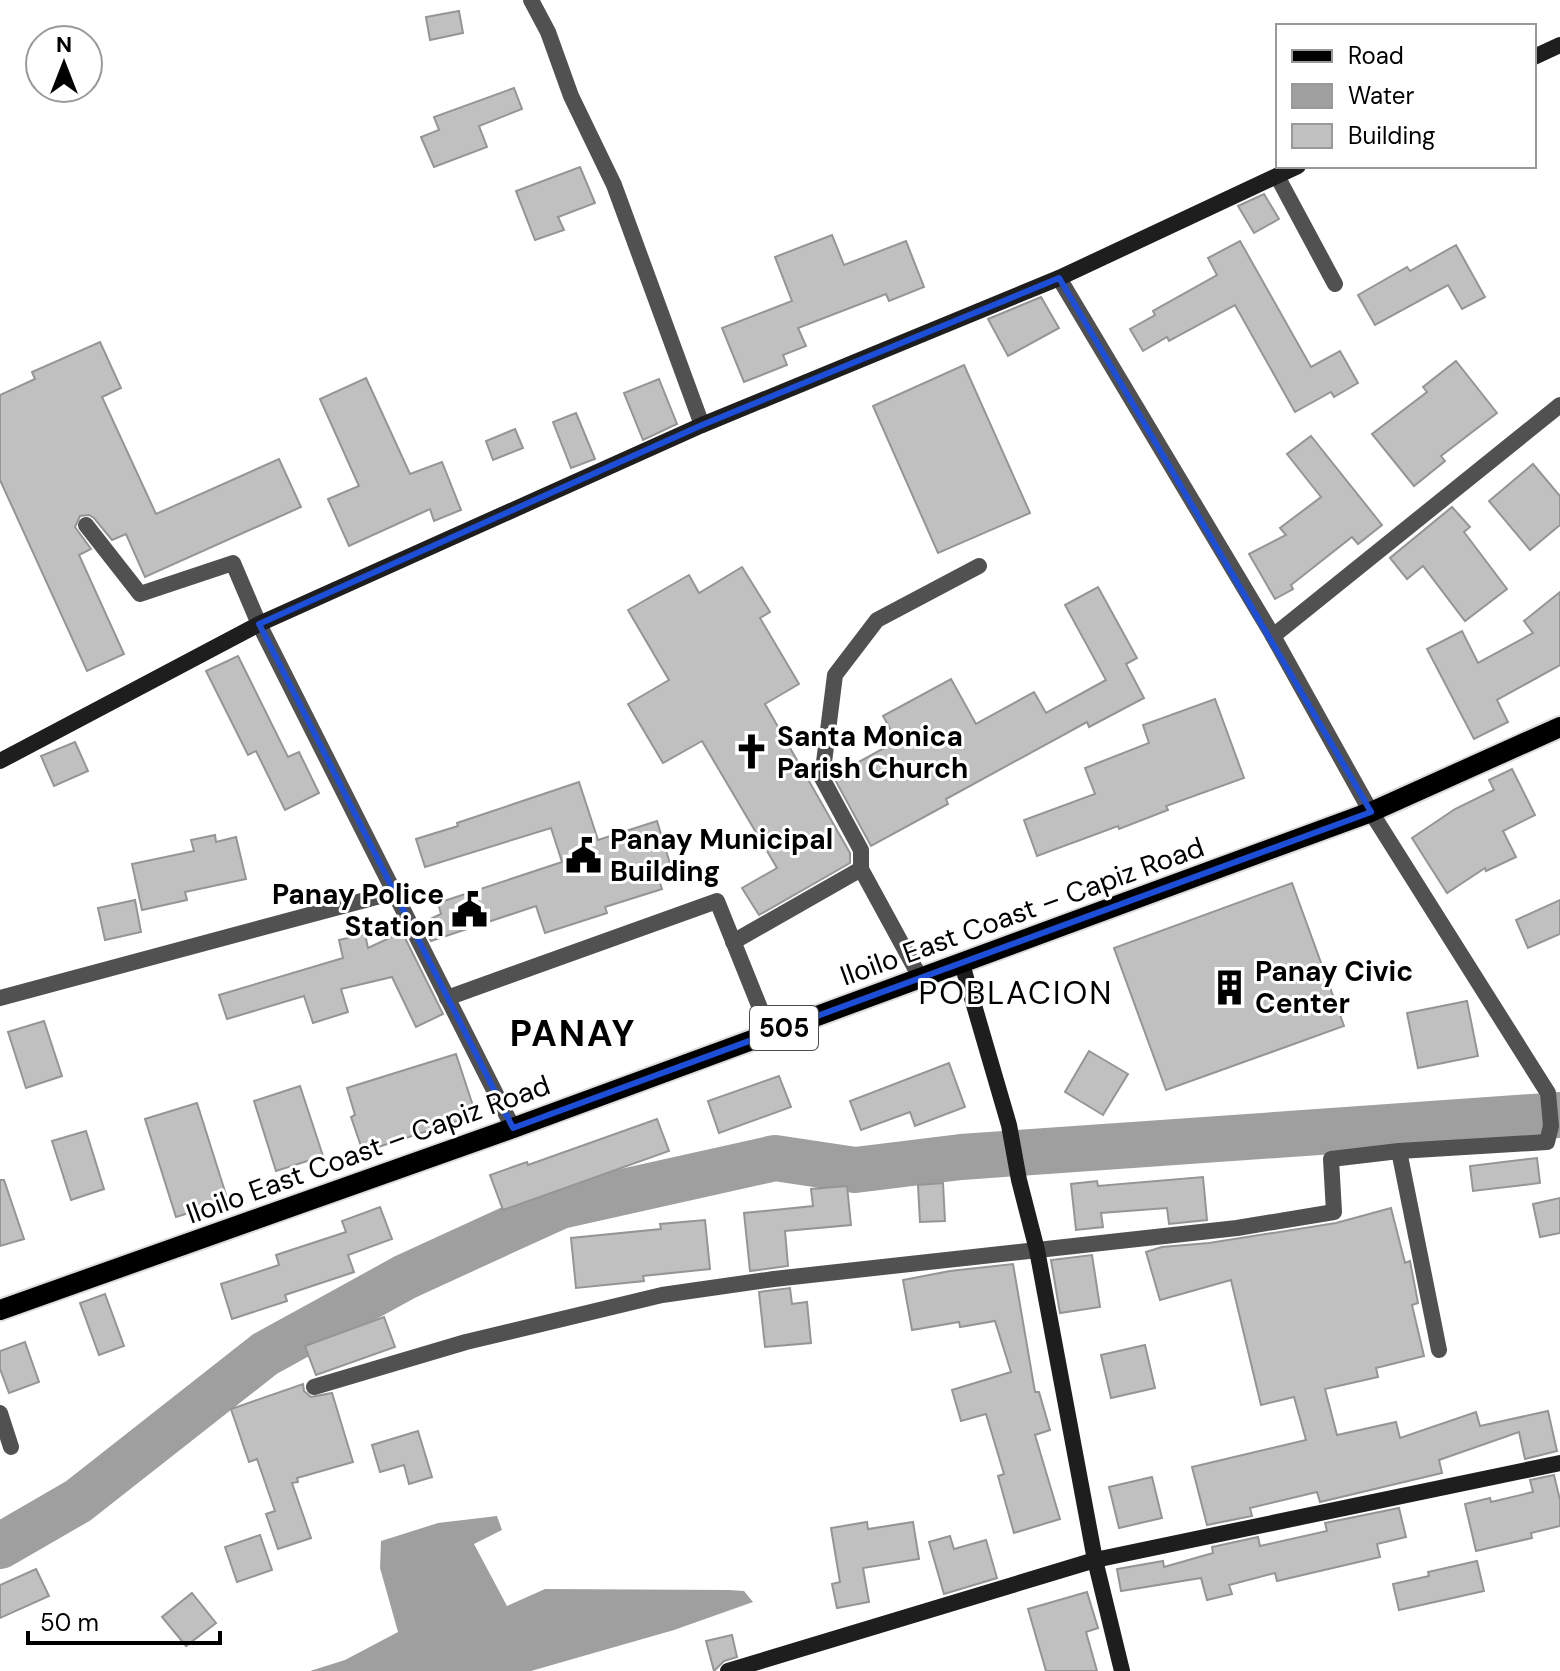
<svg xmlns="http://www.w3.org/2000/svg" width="1560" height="1671" viewBox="0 0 1560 1671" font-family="'DM Sans',sans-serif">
	<rect width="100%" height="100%" fill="#fff"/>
	<polygon fill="#9f9f9f" points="497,1516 502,1530 474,1544 507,1606 545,1589 729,1590 744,1591 753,1602 674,1630 531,1671 310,1671 345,1660 398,1632 380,1568 381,1541 438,1523"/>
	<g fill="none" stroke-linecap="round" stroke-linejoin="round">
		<polyline stroke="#9f9f9f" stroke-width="46" points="0,1546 78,1501 265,1354 405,1277 560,1206 775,1158 855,1170 961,1157 1560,1115"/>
	</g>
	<g fill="#c0c0c0" stroke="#959595" stroke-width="2">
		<polygon points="459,11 463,33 430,40 426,17"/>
		<polygon points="514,88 522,109 479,126 487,147 434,167 421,137 439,130 434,117"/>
		<polygon points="580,167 595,203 558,217 564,230 535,240 516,191"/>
		<polygon points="1264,194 1279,219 1254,233 1238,206"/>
		<polygon points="832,235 844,265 906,241 924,287 889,301 886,294 798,328 806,346 783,355 787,365 744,382 722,328 792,301 775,257"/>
		<polygon points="1240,241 1311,367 1340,351 1358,383 1334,397 1331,392 1295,412 1235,305 1169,341 1167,337 1143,351 1130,329 1155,315 1153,311 1217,275 1208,258"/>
		<polygon points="1456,245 1485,297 1462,309 1448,285 1375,325 1358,295 1407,267 1410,271"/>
		<polygon points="1041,297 1059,328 1008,356 988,319"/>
		<polygon points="100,342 121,388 102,397 156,514 279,459 301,507 145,577 126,534 112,540 94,518 89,515 80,516 75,527 91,549 79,555 124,654 87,671 0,480 0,395 35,379 32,372"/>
		<polygon points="1456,361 1497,413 1441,456 1445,461 1414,486 1372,434 1427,392 1423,387"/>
		<polygon points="964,365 1030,513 938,553 873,406"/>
		<polygon points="366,378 410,474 442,462 461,510 434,521 430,509 349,546 328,499 359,486 320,399"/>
		<polygon points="659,379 677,424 643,440 624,393"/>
		<polygon points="576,413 595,459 571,468 553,422"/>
		<polygon points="515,429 523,448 493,460 486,441"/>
		<polygon points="1311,436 1382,525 1358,544 1352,537 1291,585 1293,589 1275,599 1249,554 1286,535 1280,528 1321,497 1287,454"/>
		<polygon points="1533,464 1560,496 1560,525 1530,550 1489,501"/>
		<polygon points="1452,507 1470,527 1464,532 1507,589 1465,621 1423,566 1407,579 1390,558"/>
		<polygon points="742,567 770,612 760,618 799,684 765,704 850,853 850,863 759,915 742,888 777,868 702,741 663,763 628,704 669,680 628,610 689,575 699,593"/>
		<polygon points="1098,587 1137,658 1126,664 1144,698 1089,727 1087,722 946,799 948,804 871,846 833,776 897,741 883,716 951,679 976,724 1034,692 1046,713 1106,680 1065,605"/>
		<polygon points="1560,592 1560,665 1497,700 1508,722 1474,739 1427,649 1462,631 1478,663 1533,633 1524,621"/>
		<polygon points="238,656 288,757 299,752 319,793 285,810 256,751 248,755 206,671"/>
		<polygon points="1215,699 1244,778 1166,806 1168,810 1119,829 1118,826 1037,856 1024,820 1095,794 1085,768 1149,743 1143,725"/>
		<polygon points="75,742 88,771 54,786 41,756"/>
		<polygon points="1512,769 1535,815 1503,831 1516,857 1486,871 1485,868 1447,893 1412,838 1455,809 1494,790 1489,780"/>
		<polygon points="579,782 598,840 657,821 672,870 657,875 662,889 605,907 607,913 545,933 536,906 431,941 422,923 441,914 438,903 562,862 551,828 425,867 416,839 458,826 457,823"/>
		<polygon points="215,835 216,842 236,837 246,879 185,892 187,900 142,910 132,864 194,851 191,840"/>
		<polygon points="1292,883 1344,1026 1166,1090 1114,948"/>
		<polygon points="135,900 141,932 105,940 98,908"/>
		<polygon points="1560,900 1560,934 1528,948 1516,920"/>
		<polygon points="402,932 443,1014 416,1027 392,977 341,989 348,1012 313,1023 304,996 227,1019 219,995 343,958 339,940 365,934 368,948"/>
		<polygon points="1467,1001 1478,1056 1418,1068 1407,1013"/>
		<polygon points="44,1021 62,1076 26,1088 8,1032"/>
		<polygon points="1089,1051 1128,1074 1103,1115 1065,1092"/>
		<polygon points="456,1054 476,1115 363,1152 351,1117 355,1115 347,1088"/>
		<polygon points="949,1063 965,1107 915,1126 910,1112 861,1130 850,1101"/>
		<polygon points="779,1076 791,1107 719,1133 708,1101"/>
		<polygon points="300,1086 323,1156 276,1171 254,1101"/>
		<polygon points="197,1103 228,1201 176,1217 145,1119"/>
		<polygon points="657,1119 669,1151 503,1210 490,1175 527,1162 528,1165"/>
		<polygon points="86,1131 104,1189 71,1200 52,1141"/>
		<polygon points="1537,1158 1540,1183 1473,1191 1470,1166"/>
		<polygon points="1203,1177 1207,1220 1169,1224 1167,1208 1101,1213 1103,1227 1076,1230 1071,1184 1097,1181 1098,1186"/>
		<polygon points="0,1180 4,1180 24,1239 0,1246"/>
		<polygon points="943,1183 945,1221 920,1222 918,1185"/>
		<polygon points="847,1186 851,1225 785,1231 788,1266 750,1271 744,1213 813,1206 811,1189"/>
		<polygon points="1560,1198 1560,1233 1540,1237 1533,1204"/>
		<polygon points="380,1207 392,1239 348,1255 354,1272 285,1295 287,1301 232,1319 221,1284 279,1265 276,1255 346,1232 342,1221"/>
		<polygon points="1391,1208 1405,1263 1410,1261 1418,1303 1412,1305 1424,1356 1376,1368 1378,1377 1325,1389 1337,1435 1396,1422 1400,1438 1476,1412 1480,1426 1548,1411 1557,1451 1525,1459 1519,1432 1439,1460 1442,1473 1320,1502 1317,1492 1250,1508 1252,1516 1207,1525 1192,1467 1306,1440 1294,1397 1261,1405 1231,1280 1160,1300 1146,1252 1162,1247 1209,1243 1336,1223"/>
		<polygon points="705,1220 710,1269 643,1276 644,1281 576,1288 571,1238 661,1229 660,1224"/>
		<polygon points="1092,1255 1100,1307 1060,1313 1051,1260"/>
		<polygon points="1013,1264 1035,1392 1039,1392 1050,1430 1035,1435 1060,1519 1014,1533 998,1476 1004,1474 986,1414 961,1421 952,1390 1011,1372 995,1321 960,1327 959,1322 912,1330 903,1280 950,1271"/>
		<polygon points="790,1288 792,1304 807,1302 811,1343 765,1347 759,1292"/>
		<polygon points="105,1294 124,1346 99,1355 80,1303"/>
		<polygon points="384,1317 395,1347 316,1375 305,1346"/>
		<polygon points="25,1342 39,1382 9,1393 0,1369 0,1351"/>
		<polygon points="1145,1345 1155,1388 1111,1398 1101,1355"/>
		<polygon points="303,1384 304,1391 311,1397 332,1393 353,1462 297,1478 298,1482 292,1483 311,1538 278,1549 266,1514 275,1511 257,1459 249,1462 231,1409"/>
		<polygon points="418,1431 432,1477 409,1484 404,1465 380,1472 372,1445"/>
		<polygon points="1554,1475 1560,1500 1560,1526 1531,1533 1532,1538 1476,1551 1465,1504 1490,1498 1491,1502 1533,1492 1530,1480"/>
		<polygon points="1152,1477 1162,1518 1119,1528 1109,1487"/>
		<polygon points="1399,1508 1406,1537 1377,1544 1380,1557 1277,1581 1275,1573 1229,1585 1232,1594 1207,1600 1201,1578 1121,1591 1117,1569 1163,1561 1164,1567 1213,1553 1212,1547 1258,1537 1260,1546 1327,1531 1325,1523"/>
		<polygon points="867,1522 868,1529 913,1522 919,1559 863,1568 869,1602 837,1608 832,1584 840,1582 831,1528"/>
		<polygon points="260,1535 272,1570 237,1582 225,1547"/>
		<polygon points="950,1536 954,1549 986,1540 997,1578 944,1594 929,1542"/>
		<polygon points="1477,1561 1484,1591 1399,1610 1393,1584 1429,1576 1428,1572"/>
		<polygon points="36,1569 49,1596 0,1618 0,1585"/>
		<polygon points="1087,1592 1098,1628 1086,1632 1097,1671 1046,1671 1028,1609"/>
		<polygon points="192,1593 216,1623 186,1646 162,1617"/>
		<polygon points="732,1635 737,1657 724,1661 714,1671 706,1641"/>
	</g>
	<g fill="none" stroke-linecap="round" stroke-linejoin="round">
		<defs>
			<polyline id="primary" points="0,1310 513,1128 1371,812 1560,727"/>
		</defs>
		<use href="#primary" stroke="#dbdbdb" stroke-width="24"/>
		<g stroke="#515151" stroke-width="16">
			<polyline points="1277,176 1335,284"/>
			<polyline points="86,525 140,594 233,563 259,624"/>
			<polyline points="861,869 861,850 822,778 835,675 877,620 979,566"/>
			<polyline points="733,942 861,869 921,979"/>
			<polyline points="447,998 717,901 770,1033"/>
		</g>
		<g stroke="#515151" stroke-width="16">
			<polyline points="531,0 548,32 571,96 614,185 702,425"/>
			<polyline points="259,624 513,1128"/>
			<polyline points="1273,636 1560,405"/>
			<polyline points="0,998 395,892"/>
			<polyline points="1399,1151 1439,1350"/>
			<polyline points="314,1387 466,1342 662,1295 774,1279 1237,1228 1334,1212 1331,1159 1399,1151 1547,1142 1551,1126 1548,1093 1371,812 1273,636 1059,278"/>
			<polyline points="0,1413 11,1447"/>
		</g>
		<g stroke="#1e1e1e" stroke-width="16">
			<polyline points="1534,57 1560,45"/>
			<polyline points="0,761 259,624 702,425 1059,278 1298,166"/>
			<polyline points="962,964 1009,1125 1019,1180 1037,1250 1095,1560 1122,1671"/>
			<polyline points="728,1671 1095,1560 1560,1463"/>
		</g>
		<use href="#primary" stroke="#000" stroke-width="20"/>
	</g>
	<path fill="none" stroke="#1d4ed8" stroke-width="6" stroke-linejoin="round" d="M1059,278L1371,812L513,1128L259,624L702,425Z"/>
	<defs>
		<symbol id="church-bare" viewBox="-9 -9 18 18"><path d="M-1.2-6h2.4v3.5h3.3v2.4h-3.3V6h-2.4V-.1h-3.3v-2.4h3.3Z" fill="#000" stroke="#fff" stroke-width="2.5" paint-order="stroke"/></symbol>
		<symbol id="civic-bare" viewBox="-9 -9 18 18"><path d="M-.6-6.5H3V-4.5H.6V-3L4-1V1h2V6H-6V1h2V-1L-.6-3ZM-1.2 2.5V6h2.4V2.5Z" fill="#000" stroke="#fff" stroke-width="2.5" paint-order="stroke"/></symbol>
		<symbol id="building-bare" viewBox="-9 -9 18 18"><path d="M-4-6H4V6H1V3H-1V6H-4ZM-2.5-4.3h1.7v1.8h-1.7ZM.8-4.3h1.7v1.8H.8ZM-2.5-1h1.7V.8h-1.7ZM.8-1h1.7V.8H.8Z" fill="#000" stroke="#fff" stroke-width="2.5" paint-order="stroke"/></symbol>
	</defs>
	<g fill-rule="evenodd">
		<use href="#church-bare" x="726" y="726" width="51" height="51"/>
		<use href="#civic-bare" x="558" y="830" width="51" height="51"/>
		<use href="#civic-bare" x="444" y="884" width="51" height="51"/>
		<use href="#building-bare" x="1204" y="962" width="51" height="51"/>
	</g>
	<g text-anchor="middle" stroke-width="6" stroke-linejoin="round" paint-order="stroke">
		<rect fill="#fff" stroke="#4c4c4c" stroke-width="2" x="750" y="1006" width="68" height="44" rx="6"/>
		<g font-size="26" font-weight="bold" fill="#000">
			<text x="784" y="1037">505</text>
		</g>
		<g font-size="28" font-weight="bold" fill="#000" stroke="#fff" text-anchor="start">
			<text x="777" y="746">Santa Monica<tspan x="777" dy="32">Parish Church</tspan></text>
			<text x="610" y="849">Panay Municipal<tspan x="610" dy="32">Building</tspan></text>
			<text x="444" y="904" text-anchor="end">Panay Police<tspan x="444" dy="32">Station</tspan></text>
			<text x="1255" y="981">Panay Civic<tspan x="1255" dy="32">Center</tspan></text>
		</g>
		<g font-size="28" fill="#000" stroke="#fff">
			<text transform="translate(1022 911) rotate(-20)" y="10">Iloilo East Coast – Capiz Road</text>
			<text transform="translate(368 1149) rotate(-20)" y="10">Iloilo East Coast – Capiz Road</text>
		</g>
		<g font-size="32" letter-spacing="2" fill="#000" stroke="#fff">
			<text x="1016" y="1004">POBLACION</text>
		</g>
		<g font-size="36" font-weight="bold" letter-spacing="2" fill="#000" stroke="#fff">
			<text x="573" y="1046">PANAY</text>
		</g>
	</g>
	<rect x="1276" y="24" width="260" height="144" fill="#ffffff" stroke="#999999" stroke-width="2"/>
	<rect x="1292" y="50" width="40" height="12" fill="#000000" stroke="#999999" stroke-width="2"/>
	<text x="1348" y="64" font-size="24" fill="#000000">Road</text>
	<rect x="1292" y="84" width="40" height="24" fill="#9f9f9f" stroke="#999999" stroke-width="2"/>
	<text x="1348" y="104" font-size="24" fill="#000000">Water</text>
	<rect x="1292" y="124" width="40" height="24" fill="#c0c0c0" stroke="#999999" stroke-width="2"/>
	<text x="1348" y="144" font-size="24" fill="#000000">Building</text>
	<g transform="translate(64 64)"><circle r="38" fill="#ffffff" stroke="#999999" stroke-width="2"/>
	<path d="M0-6L14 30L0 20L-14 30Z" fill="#000000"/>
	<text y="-12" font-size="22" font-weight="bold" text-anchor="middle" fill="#000000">N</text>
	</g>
	<path d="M28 1631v12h192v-12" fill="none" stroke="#000000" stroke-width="4"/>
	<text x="40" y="1631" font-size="24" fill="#000000" stroke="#ffffff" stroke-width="6" paint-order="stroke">50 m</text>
</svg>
